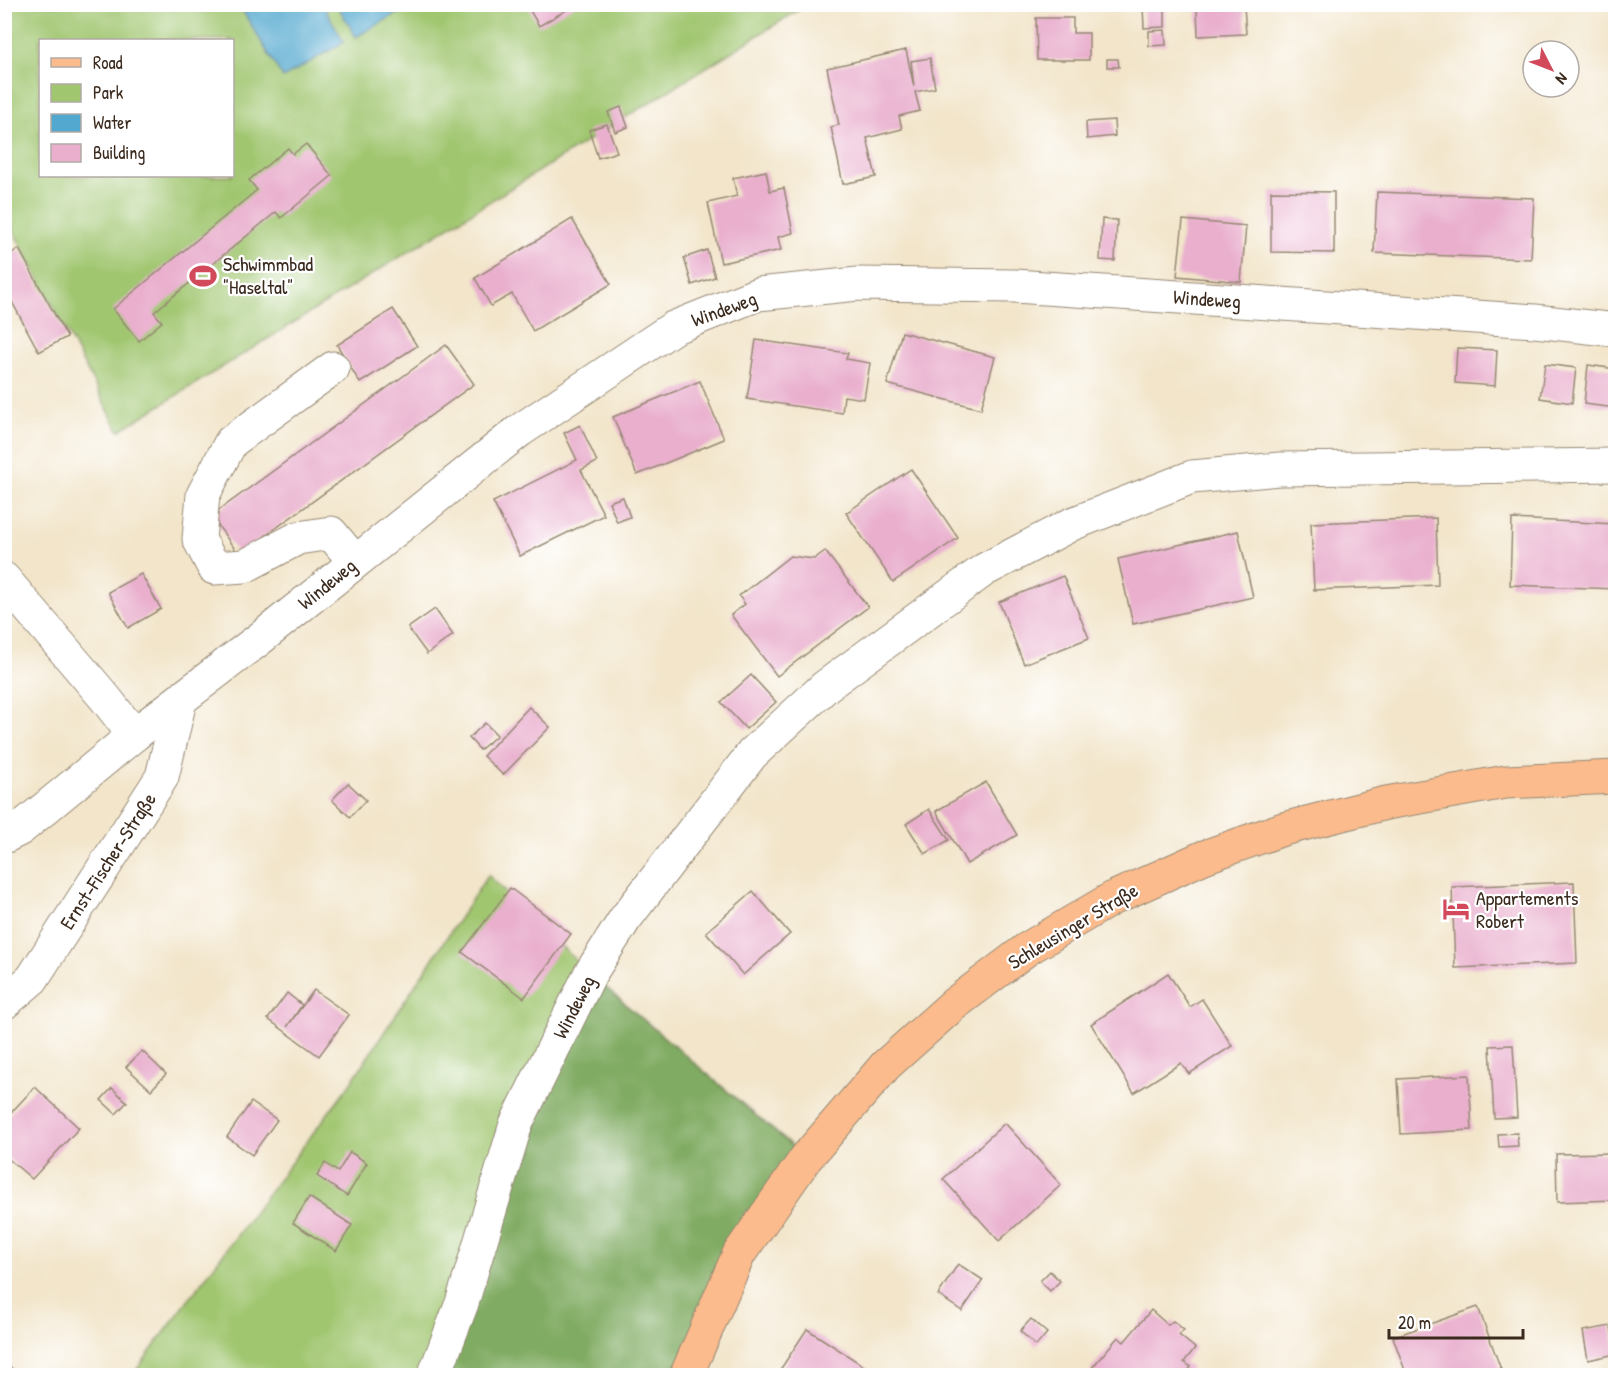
<svg xmlns="http://www.w3.org/2000/svg" width="1620" height="1380" viewBox="0 0 1620 1380" font-family="'Patrick Hand',sans-serif">
	<rect width="100%" height="100%" fill="#fff"/>
	<filter id="ink" filterUnits="userSpaceOnUse"><feTurbulence type="fractalNoise" baseFrequency=".0167" numOctaves="2"/><feDisplacementMap in="SourceGraphic" scale="12" xChannelSelector="R" yChannelSelector="G"/><feConvolveMatrix kernelMatrix="1 2 1 2 8 2 1 2 1" color-interpolation-filters="sRGB"/></filter>
	<filter id="wash" filterUnits="userSpaceOnUse"><feTurbulence type="fractalNoise" baseFrequency=".008" numOctaves="4" result="noise"/><feDisplacementMap in="SourceGraphic" scale="24" xChannelSelector="R" yChannelSelector="G"/><feGaussianBlur stdDeviation="1.35" result="paint"/><feColorMatrix in="noise" values="0 0 0 0 0 0 0 0 0 0 0 0 0 0 0 0 0 1.4 0 .05"/><feComposite in="paint" operator="in"/></filter>
	<g filter="url(#wash)">
		<rect width="100%" height="100%" fill="#f2e5ca"/>
		<g fill="#a0c670" stroke="#6e7847" stroke-width="1.5" fill-rule="evenodd">
			<path d="M4,5H807L119,431L5,215ZM40,40H232V176H40Z"/>
			<polygon points="488,875 590,974 434,1375 132,1376 352,1081"/>
		</g>
		<polygon fill="#80ab62" stroke="#5e6a40" stroke-width="1.5" points="590,974 806,1158 686,1375 434,1376"/>
		<g fill="#52a8cf" stroke="#466976" stroke-width="1.5">
			<polygon points="239,5 323,5 344,42 283,78"/>
			<polygon points="337,5 412,5 356,37"/>
		</g>
		<g id="blocks">
			<g fill="#e9afcd">
				<polygon points="526,4 577,4 539,26"/>
				<polygon points="1165,5 1165,27 1144,28 1143,6"/>
				<polygon points="1244,6 1246,34 1198,36 1197,8"/>
				<polygon points="1036,18 1073,18 1073,33 1089,33 1089,60 1037,60"/>
				<polygon points="1165,30 1166,45 1149,46 1149,31"/>
				<polygon points="906,50 914,87 911,61 930,58 935,88 915,92 920,111 899,116 902,129 867,138 876,177 843,184 831,127 839,125 827,68"/>
				<polygon points="1107,59 1118,59 1119,67 1107,67"/>
				<polygon points="621,107 628,127 615,132 608,112"/>
				<polygon points="1114,120 1115,136 1087,139 1086,122"/>
				<polygon points="607,124 617,152 598,158 589,130"/>
				<polygon points="306,144 332,176 281,218 276,212 154,312 162,322 139,341 113,309 257,190 249,180 288,148 293,154"/>
				<polygon points="766,171 770,191 784,188 793,233 778,237 781,250 721,263 708,203 737,196 733,178"/>
				<polygon points="1271,191 1334,192 1334,253 1271,252"/>
				<polygon points="1377,192 1534,198 1531,259 1374,253"/>
				<polygon points="572,219 611,284 533,331 512,294 491,306 475,278"/>
				<polygon points="1102,219 1117,220 1115,261 1100,260"/>
				<polygon points="1183,220 1246,226 1241,282 1177,276"/>
				<polygon points="19,249 67,337 39,352 4,287 4,257"/>
				<polygon points="707,250 715,277 692,285 684,258"/>
				<polygon points="393,309 417,346 360,383 337,345"/>
				<polygon points="902,332 995,357 981,409 887,384"/>
				<polygon points="756,340 848,353 846,359 870,363 864,399 844,396 842,413 747,399"/>
				<polygon points="446,345 474,384 239,555 211,516"/>
				<polygon points="1457,348 1497,350 1495,386 1455,383"/>
				<polygon points="1545,364 1576,368 1572,403 1540,398"/>
				<polygon points="1588,365 1616,369 1616,408 1584,404"/>
				<polygon points="700,381 724,439 637,475 613,417"/>
				<polygon points="580,425 597,462 581,470 604,515 520,556 493,502 577,460 564,433"/>
				<polygon points="911,469 958,538 893,582 846,513"/>
				<polygon points="623,497 630,517 617,522 609,502"/>
				<polygon points="1436,518 1438,585 1314,590 1311,523"/>
				<polygon points="1512,519 1616,524 1616,589 1510,585"/>
				<polygon points="1238,531 1253,597 1133,624 1118,559"/>
				<polygon points="825,551 868,607 777,676 731,615 745,604 739,596 790,556 814,559"/>
				<polygon points="141,574 161,609 128,628 108,592"/>
				<polygon points="1063,576 1089,638 1024,664 999,602"/>
				<polygon points="435,609 453,635 427,654 408,628"/>
				<polygon points="751,675 776,702 746,729 721,702"/>
				<polygon points="529,707 550,727 503,775 483,756"/>
				<polygon points="485,723 497,735 480,750 469,738"/>
				<polygon points="986,782 1017,835 967,864 936,811"/>
				<polygon points="348,783 366,800 350,817 332,800"/>
				<polygon points="929,809 949,840 925,854 906,824"/>
				<polygon points="1574,882 1577,963 1455,968 1452,887"/>
				<polygon points="510,888 571,934 524,998 462,952"/>
				<polygon points="753,891 790,934 743,975 706,932"/>
				<polygon points="1168,973 1190,1007 1202,999 1232,1046 1189,1074 1181,1063 1134,1093 1091,1024"/>
				<polygon points="314,990 349,1015 319,1056 268,1019 287,993 302,1005 287,1027"/>
				<polygon points="1513,1045 1517,1117 1494,1118 1490,1046"/>
				<polygon points="142,1051 166,1074 151,1090 126,1067"/>
				<polygon points="1469,1075 1472,1130 1401,1134 1398,1079"/>
				<polygon points="35,1087 79,1128 32,1179 4,1155 4,1120"/>
				<polygon points="112,1088 127,1102 116,1114 101,1100"/>
				<polygon points="251,1102 277,1120 252,1155 227,1137"/>
				<polygon points="1005,1123 1061,1185 999,1241 943,1179"/>
				<polygon points="1517,1133 1518,1146 1499,1147 1498,1134"/>
				<polygon points="350,1152 367,1163 347,1196 317,1176 325,1163 338,1172"/>
				<polygon points="1616,1153 1616,1200 1557,1202 1556,1154"/>
				<polygon points="309,1197 352,1225 336,1251 293,1223"/>
				<polygon points="958,1264 983,1280 962,1311 938,1295"/>
				<polygon points="1050,1271 1060,1281 1050,1291 1040,1281"/>
				<polygon points="1478,1307 1502,1372 1493,1376 1407,1376 1393,1337"/>
				<polygon points="1151,1310 1168,1325 1173,1321 1184,1330 1179,1335 1195,1348 1184,1362 1191,1367 1184,1376 1093,1376 1095,1374 1090,1370 1118,1337 1124,1342"/>
				<polygon points="1031,1319 1047,1333 1036,1346 1020,1331"/>
				<polygon points="1611,1326 1616,1354 1588,1360 1583,1331"/>
				<polygon points="807,1329 867,1368 863,1376 776,1376"/>
				<polygon points="9,1366 20,1376 4,1376 4,1372"/>
			</g>
		</g>
	</g>
	<g filter="url(#ink)">
		<use href="#blocks" fill-opacity="0" stroke="#968874" stroke-width="1.5"/>
		<g fill="none" stroke-linecap="round" stroke-linejoin="round">
			<defs>
				<g id="minor">
					<polyline points="333,368 231,442 203,495 199,539 214,568 245,566 298,538 331,533 355,562"/>
					<polyline points="4,579 106,699 134,735"/>
					<polyline points="4,837 20,829 134,735 262,637 519,431 673,328 758,294 858,284 1015,286 1535,321 1616,330"/>
					<polyline points="4,1003 32,979 162,777 180,701"/>
					<polyline points="434,1376 462,1303 516,1124 590,974 625,919 752,754 826,686 984,570 1072,524 1192,477 1280,469 1616,465"/>
				</g>
				<polyline id="major" points="686,1376 739,1254 806,1158 886,1065 953,1005 1027,949 1113,898 1204,857 1283,829 1386,803 1506,782 1616,777"/>
			</defs>
			<use href="#minor" stroke="#968874" stroke-width="35"/>
			<use href="#major" stroke="#968874" stroke-width="35"/>
			<use href="#minor" stroke="#fff" stroke-width="33"/>
			<use href="#major" stroke="#fbbb8c" stroke-width="33"/>
		</g>
	</g>
	<defs>
		<symbol id="stadium-bare" viewBox="-9 -9 18 18"><path d="M0-5a6.5 5 0 1 0 0 10a6.5 5 0 1 0 0-10ZM-3.5-1.8h7v3.6h-7Z" fill="#d1495b" stroke="#fff" stroke-width="2.5" paint-order="stroke"/></symbol>
		<symbol id="hotel-bare" viewBox="-9 -9 18 18"><path d="M-6-4.5h1.5V1H6V5H4.5V3h-9V5H-6ZM-4 0a1.8 1.8 0 1 1 3.6 0ZM.5 0V-2.5h3Q6-2.5 6 0Z" fill="#d1495b" stroke="#fff" stroke-width="2.5" paint-order="stroke"/></symbol>
	</defs>
	<g fill-rule="evenodd">
		<use href="#stadium-bare" x="184" y="257" width="38" height="38"/>
		<use href="#hotel-bare" x="1437" y="890" width="38" height="38"/>
	</g>
	<g text-anchor="middle" stroke-width="4.5" stroke-linejoin="round" paint-order="stroke">
		<g font-size="20" fill="#3b2a1e" stroke="#fff" text-anchor="start">
			<text x="223" y="271">Schwimmbad<tspan x="223" dy="23">"Haseltal"</tspan></text>
			<text x="1476" y="905">Appartements<tspan x="1476" dy="23">Robert</tspan></text>
		</g>
		<g font-size="20" fill="#3b2a1e" stroke="#fff">
			<text transform="translate(1207 299) rotate(4)" y="7">Windeweg</text>
			<text transform="translate(724 309) rotate(-20)" y="7">Windeweg</text>
			<text transform="translate(327 584) rotate(-39)" y="7">Windeweg</text>
			<text transform="translate(108 861) rotate(-57)" y="7">Ernst-Fischer-Straße</text>
			<text transform="translate(1073 926) rotate(-31)" y="7">Schleusinger Straße</text>
			<text transform="translate(574 1007) rotate(-63)" y="7">Windeweg</text>
		</g>
	</g>
	<rect width="1620" height="1380" fill="none" stroke="#fff" stroke-width="24"/>
	<rect x="39" y="39" width="195" height="138" fill="#ffffff" stroke="#b1aaa5" stroke-width="1.5"/>
	<rect x="51" y="58" width="30" height="9" fill="#fbbb8c" stroke="#b1aaa5" stroke-width="1.5"/>
	<text x="93" y="69" font-size="18" fill="#3b2a1e">Road</text>
	<rect x="51" y="84" width="30" height="18" fill="#a0c670" stroke="#b1aaa5" stroke-width="1.5"/>
	<text x="93" y="99" font-size="18" fill="#3b2a1e">Park</text>
	<rect x="51" y="114" width="30" height="18" fill="#52a8cf" stroke="#b1aaa5" stroke-width="1.5"/>
	<text x="93" y="129" font-size="18" fill="#3b2a1e">Water</text>
	<rect x="51" y="144" width="30" height="18" fill="#e9afcd" stroke="#b1aaa5" stroke-width="1.5"/>
	<text x="93" y="159" font-size="18" fill="#3b2a1e">Building</text>
	<g transform="translate(1551 69) rotate(132)"><circle r="28" fill="#ffffff" stroke="#b1aaa5" stroke-width="1.5"/>
	<path d="M0-4.5L10 22L0 15L-10 22Z" fill="#d1495b"/>
	<text y="-9" font-size="16" font-weight="bold" text-anchor="middle" fill="#3b2a1e">N</text>
	</g>
	<path d="M1389 1329v9h134v-9" fill="none" stroke="#3b2a1e" stroke-width="3"/>
	<text x="1398" y="1329" font-size="18" fill="#3b2a1e" stroke="#ffffff" stroke-width="4.5" paint-order="stroke">20 m</text>
</svg>
